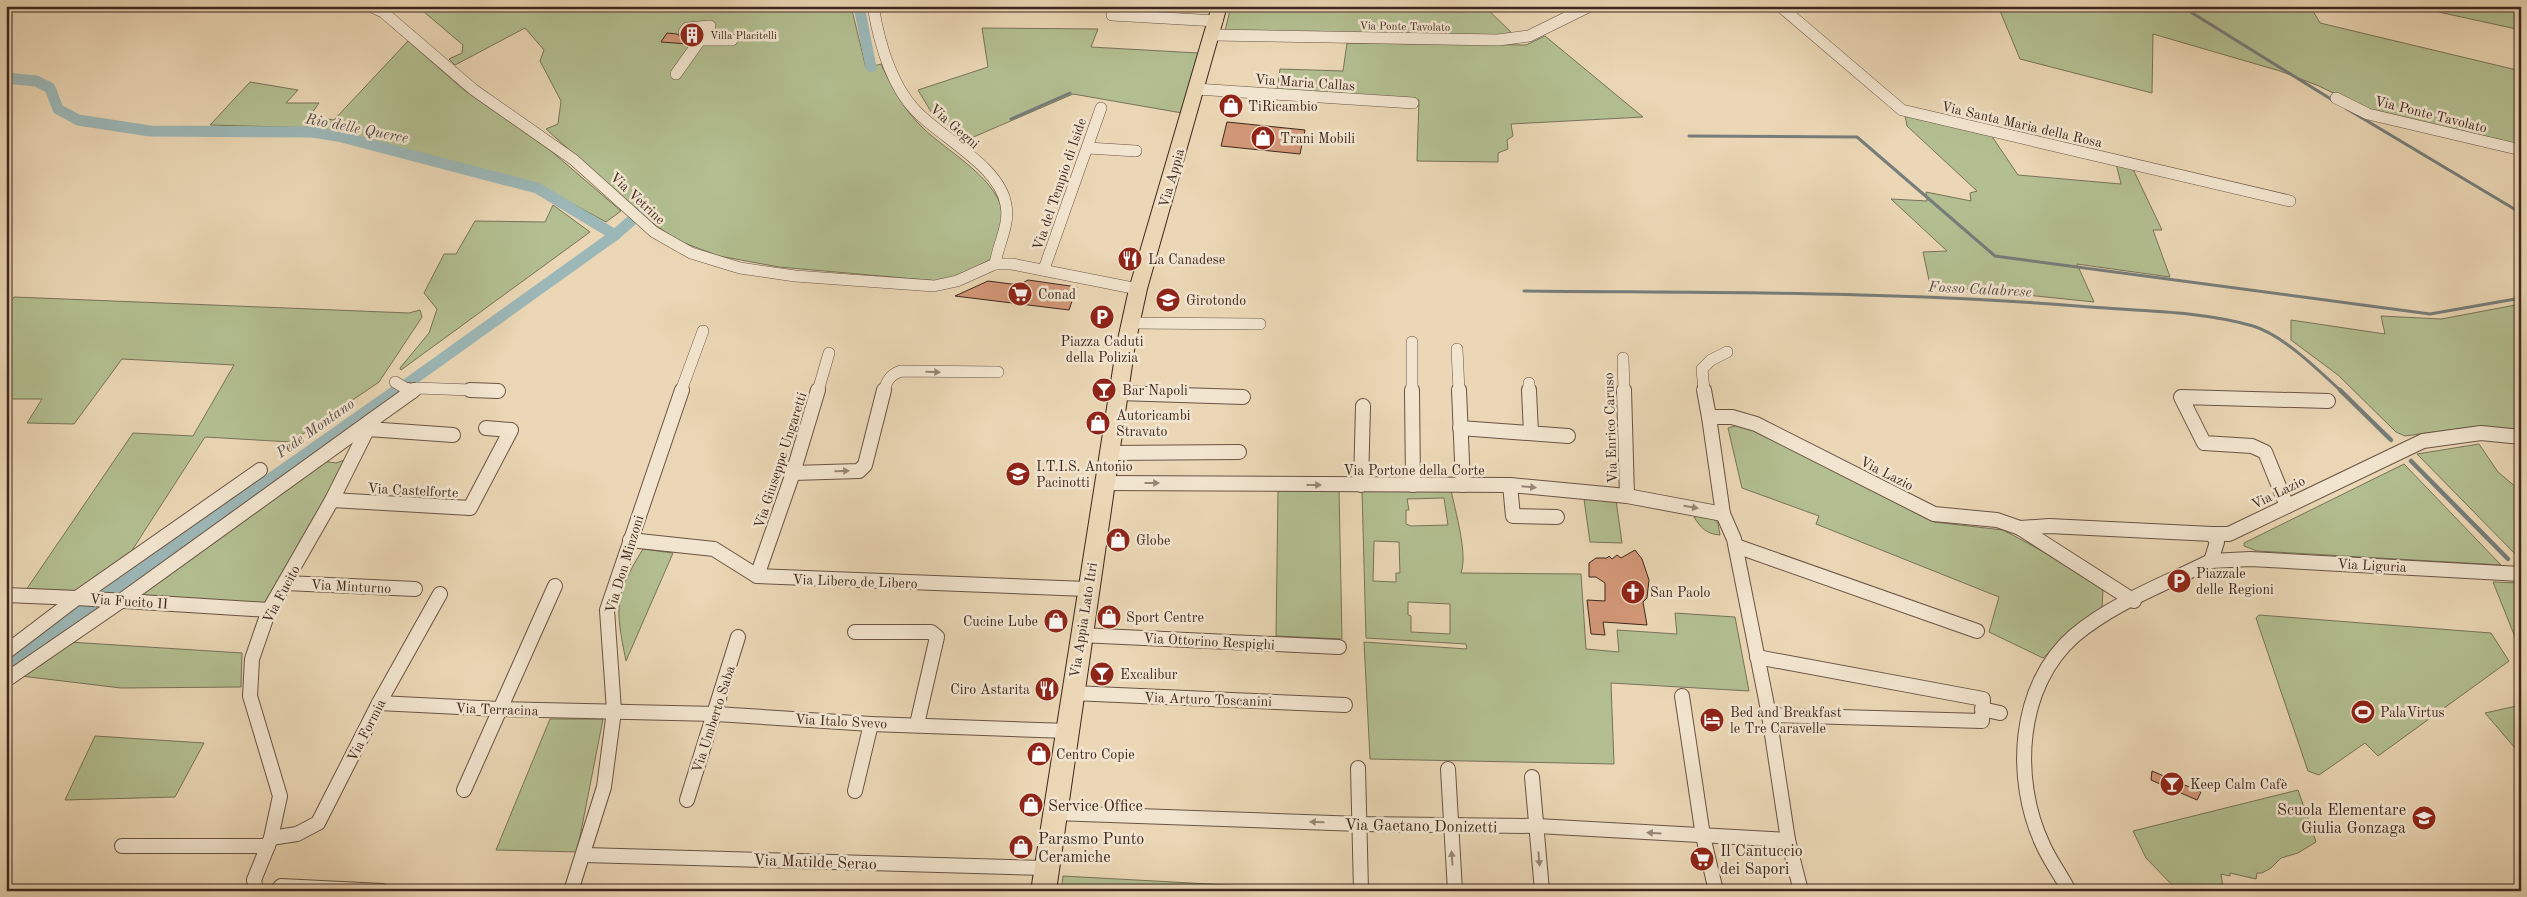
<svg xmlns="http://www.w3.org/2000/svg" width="2527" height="897" viewBox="0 0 2527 897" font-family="'Old Standard TT',serif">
	<rect width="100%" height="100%" fill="#ebd7b5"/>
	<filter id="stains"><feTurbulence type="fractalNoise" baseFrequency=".004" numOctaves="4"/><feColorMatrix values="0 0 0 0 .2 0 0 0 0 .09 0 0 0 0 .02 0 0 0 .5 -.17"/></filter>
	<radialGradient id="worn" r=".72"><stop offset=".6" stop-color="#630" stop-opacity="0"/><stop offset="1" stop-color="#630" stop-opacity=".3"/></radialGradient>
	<g fill="#b3bf91" stroke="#787358" fill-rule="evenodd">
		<path d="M417,6H851L866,68L881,64C892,88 904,110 923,128C946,151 1003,181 1003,218C1003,230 994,247 991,259L958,277L938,281L779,267L719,256L679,241L645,218L546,129L558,124L561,101L540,61L544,50L525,28L455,65L449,59L462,53L463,45Z"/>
		<polygon points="1231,6 1484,6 1514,35 1225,31"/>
		<polygon points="1998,6 2310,6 2320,23 2521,71 2521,146 2366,109 2319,86 2280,71 2153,34 2152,93 2020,59"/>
		<polygon points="2411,6 2515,6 2521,14 2521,30"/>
		<polygon points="982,28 1098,29 1091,47 1198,53 1182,113 1073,94 969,139 933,115 918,90 988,67"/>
		<polygon points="1545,36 1643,117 1511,124 1513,136 1507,140 1508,149 1498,153 1498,162 1417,161 1419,100 1277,91 1280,69 1343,71 1347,43 1526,45"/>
		<polygon points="408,41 464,90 551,151 621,211 606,222 540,186 318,128 210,125 250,82 298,90 286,103 319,103 310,116 334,120"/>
		<polygon points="1905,115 1991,135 2018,175 2121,184 2116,163 2132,167 2162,230 2153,230 2170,277 2077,264 2094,302 1930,285 1923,252 1947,251 1891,199 1927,201 1926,192 1971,201 1970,193 1977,191 1907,126"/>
		<polygon points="553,205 590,232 401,370 400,368 429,333 437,309 424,293 444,254 456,254 475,221 545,222"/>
		<polygon points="14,297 409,313 420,310 422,317 379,382 291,442 205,437 129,555 74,593 26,590 133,433 193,436 234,365 122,359 74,424 27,423 42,399 6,399 6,310"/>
		<polygon points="2521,304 2521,391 2515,400 2521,408 2521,429 2473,427 2405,436 2396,432 2338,375 2291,340 2291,320 2385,334 2381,316 2441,319"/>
		<polygon points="1738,425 1755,430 1934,522 2003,530 2091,577 2103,589 2102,607 2043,658 1989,632 1999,597 1816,524 1819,516 1742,488 1728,428"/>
		<polygon points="2479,444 2498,472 2517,488 2521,489 2521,560 2417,454"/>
		<polygon points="350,458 271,600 262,605 137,598 322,461 336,463"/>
		<polygon points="2404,464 2501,565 2257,551 2244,546 2244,543"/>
		<polygon points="1339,489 1342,639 1276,636 1278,491"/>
		<path d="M1451,490C1455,511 1468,553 1461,573L1581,574L1586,649L1619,652L1617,630L1677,634L1675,613L1735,617L1749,691L1611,683L1614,764L1370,759L1364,642L1467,649L1466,644L1366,638L1362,491ZM1444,498L1448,525L1411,526L1406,524V510H1409L1407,499ZM1374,541L1399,542L1400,573H1396V582L1373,581ZM1408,602L1450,604V634L1411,632V616L1408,615Z"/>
		<polygon points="1584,499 1616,500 1622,543 1590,542"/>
		<path d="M1708,515L1718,523L1720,535C1706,534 1701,528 1694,517Z"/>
		<path d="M643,549L673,553L626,661C615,607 614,596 643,549Z"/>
		<polygon points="2493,582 2521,583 2521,652"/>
		<polygon points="2259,615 2491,633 2509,661 2378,756 2365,743 2319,775 2308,771 2256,618"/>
		<polygon points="69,642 242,653 241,687 121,688 21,676"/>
		<polygon points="2521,705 2521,755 2485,713"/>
		<polygon points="550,719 603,719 577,852 496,850"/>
		<polygon points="95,736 204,743 175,797 65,800"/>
		<polygon points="2298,790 2316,842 2298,853 2281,858 2271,868 2262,873 2257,873 2256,879 2230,873 2230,876 2221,874 2223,887 2230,891 2178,891 2146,858 2133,831"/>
		<polygon points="1063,876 1246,886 1246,891 1061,891"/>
	</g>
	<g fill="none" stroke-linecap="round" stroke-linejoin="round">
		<g stroke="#767d7a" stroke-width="3">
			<polyline points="2181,6 2334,101"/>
			<polyline points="2347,109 2521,213"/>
			<polyline points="1011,119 1070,93"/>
			<polyline points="1689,136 1857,137 1995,256 2430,314 2521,298"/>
			<path d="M1524,291C1709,293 1893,291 2077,306C2134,311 2199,310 2253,326C2283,335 2318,370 2341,391"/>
		</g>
		<g stroke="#767d7a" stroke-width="4.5">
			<polyline points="2340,390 2391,440"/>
			<polyline points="2411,461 2508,559"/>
		</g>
		<g stroke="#9cb7b7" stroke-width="11">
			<polyline points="859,6 871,67"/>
			<polyline points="6,78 36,81 50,88 58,109 78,120 150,131 312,132 338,136 537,188 615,235"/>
			<polyline points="397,391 615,235 639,214"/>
		</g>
		<polyline stroke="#9cb7b7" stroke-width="14" points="6,666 399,390"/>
	</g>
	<g fill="#d39878" stroke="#3e271e">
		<polygon points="667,33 677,34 684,39 695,34 688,44 661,42"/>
		<polygon points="1227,122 1305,130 1300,154 1221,146"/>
		<polygon points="1028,280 1077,287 1069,310 955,296 988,281 1019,285"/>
		<polygon points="1635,550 1642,559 1649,580 1647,598 1643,602 1647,625 1603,622 1605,635 1591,634 1587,600 1605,601 1605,583 1596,577 1589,577 1589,563 1596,558 1607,558 1609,556 1612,559 1617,555 1621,558"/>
		<polygon points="2152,771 2201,792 2197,800 2151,780"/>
	</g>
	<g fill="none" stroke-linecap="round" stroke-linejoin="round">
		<defs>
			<g id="street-far1">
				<polyline points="370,6 383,12 474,90 574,160 654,232 691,253 740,268 795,276 934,286 957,281 995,264 1012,264 1138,289"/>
				<path d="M873,6C879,42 890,83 915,110C941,138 1000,166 1006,205C1010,225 998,244 995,264"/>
				<polyline points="1780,6 1902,110 2290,201"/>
				<polyline points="2519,6 2521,8"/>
				<polyline points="1112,15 1217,21"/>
				<polyline points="1213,35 1498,40 1529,36 1590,6"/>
				<polyline points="700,40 732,40"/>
				<polyline points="676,74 710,26 687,28 684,32"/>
				<polyline points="1196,89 1413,103"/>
				<polyline points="2336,98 2368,114 2521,150"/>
				<polyline points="1088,148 1136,151"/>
				<polyline points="1044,269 1101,108"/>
				<polyline points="1130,323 1260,324"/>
				<polyline points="1412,342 1412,391"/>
				<polyline points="1457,349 1459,391"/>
				<polyline points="1623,358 1624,391"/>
				<polyline points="395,382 410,391"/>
				<polyline points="1529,383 1529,391"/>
				<polyline points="412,391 417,388 498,391"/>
				<polyline points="681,391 703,331"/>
				<polyline points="818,391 829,353"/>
				<path d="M884,391C887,380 890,375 901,371L998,372"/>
				<polyline points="1704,391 1702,369 1711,360 1727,352"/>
			</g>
			<g id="street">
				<polyline points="408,390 411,392"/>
				<polyline points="470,390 498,391"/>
				<polyline points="1412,390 1413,485"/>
				<polyline points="1459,390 1463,485"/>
				<polyline points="1529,390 1531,433"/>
				<polyline points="1624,390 1627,496"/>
				<polyline points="1704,390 1709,417"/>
				<polyline points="1118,393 1243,397"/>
				<polyline points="1460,428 1568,436"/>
				<polyline points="368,429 453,435"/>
				<polyline points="1108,453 1239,452"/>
				<polyline points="793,473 859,471 865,465 884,390"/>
				<polyline points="1103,483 1510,485 1627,496 1723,514"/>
				<polyline points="1361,485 1363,406"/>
				<polyline points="1510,485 1513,516 1557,517"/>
				<polyline points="332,500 470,508 511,430 486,428"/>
				<polyline points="2287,506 2265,452 2252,446 2204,443 2181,397 2328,401"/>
				<polyline points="2020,528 2134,601"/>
				<polyline points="2212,534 2217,542 2211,561 2250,559 2521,574"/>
				<polyline points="630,540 714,549 757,576 1087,589"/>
				<polyline points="1736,546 1977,631"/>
				<polyline points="757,576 793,473 818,390"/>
				<polyline points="286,583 415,589"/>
				<polyline points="6,595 77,598 260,470"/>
				<polyline points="855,632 931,632 937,637 917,724"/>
				<polyline points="1080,635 1339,647"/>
				<polyline points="6,652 77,598 269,610"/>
				<polyline points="1757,657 1983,699 1982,721 1769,715"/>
				<polyline points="6,680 121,601 372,420"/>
				<polyline points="1072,693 1345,705"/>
				<polyline points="1682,696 1703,836 1716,891"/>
				<polyline points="379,703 499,709 716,714 871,724 1068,731"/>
				<polyline points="1982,709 2000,713"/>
				<polyline points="1358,768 1361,891"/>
				<polyline points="1448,769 1455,891"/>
				<polyline points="1532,777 1542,891"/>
				<polyline points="464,790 555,586"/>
				<polyline points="855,791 871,724"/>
				<polyline points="687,800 738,637"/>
				<polyline points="1054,813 1360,824 1537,826 1788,840"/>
				<polyline points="271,838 297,834 318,823 379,703 440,594"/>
				<polyline points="122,846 268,846"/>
				<polyline points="584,855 1046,868"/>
				<polyline points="256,891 254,880 271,838 280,796 250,696 252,659 269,610 332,500 372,420 414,390"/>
				<polyline points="277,891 281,886 382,891"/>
				<polyline points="571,891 604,787 614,711 607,610 682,390"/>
				<polyline points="1801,891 1788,840 1769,715 1734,539 1723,514 1709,417 1732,417 1756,424 1934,514 1997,520 2020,528 2049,526 2212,534 2229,534 2423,441 2481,433 2521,437"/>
				<path d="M2069,891C2061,875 2050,861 2043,845C2012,779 2017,686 2074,636C2113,603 2165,584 2211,561"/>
			</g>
			<polygon id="primary" points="1212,6 1227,6 1147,289 1135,344 1056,891 1031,891 1117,344 1129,289"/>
		</defs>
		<use href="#street-far1" stroke="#695344" stroke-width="12"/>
		<use href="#street" stroke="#695344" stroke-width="16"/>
		<use href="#primary" stroke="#3e271e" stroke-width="2"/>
		<use href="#street-far1" stroke="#f2e5cf" stroke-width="11"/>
		<use href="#street" stroke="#f2e5cf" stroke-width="14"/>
		<use href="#primary" fill="#ebd7b5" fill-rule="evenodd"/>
	</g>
	<defs><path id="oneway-solid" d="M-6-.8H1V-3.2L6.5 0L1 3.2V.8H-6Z" transform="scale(1.25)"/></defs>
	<g fill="#988676">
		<use href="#oneway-solid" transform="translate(933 372) rotate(1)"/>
		<use href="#oneway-solid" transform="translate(842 471) rotate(-2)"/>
		<use href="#oneway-solid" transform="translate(1152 483)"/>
		<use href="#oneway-solid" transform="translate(1314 485)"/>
		<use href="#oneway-solid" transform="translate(1529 487) rotate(5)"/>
		<use href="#oneway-solid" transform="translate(1691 507) rotate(10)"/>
		<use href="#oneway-solid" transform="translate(1317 822) rotate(-178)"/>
		<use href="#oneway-solid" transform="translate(1654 833) rotate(-177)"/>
		<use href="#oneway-solid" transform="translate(1452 858) rotate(-94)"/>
		<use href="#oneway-solid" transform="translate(1539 859) rotate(85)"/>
	</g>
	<defs>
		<symbol id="building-disc" viewBox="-11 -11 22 22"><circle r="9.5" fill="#8f2418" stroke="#f2e5cf"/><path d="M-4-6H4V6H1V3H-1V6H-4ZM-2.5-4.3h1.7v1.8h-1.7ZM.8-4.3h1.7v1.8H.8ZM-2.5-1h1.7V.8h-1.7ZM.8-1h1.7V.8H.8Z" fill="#fff"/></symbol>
		<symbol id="shop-disc" viewBox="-11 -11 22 22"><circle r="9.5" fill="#8f2418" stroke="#f2e5cf"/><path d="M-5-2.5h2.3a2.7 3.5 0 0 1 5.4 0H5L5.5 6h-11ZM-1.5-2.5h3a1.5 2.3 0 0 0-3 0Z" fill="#fff"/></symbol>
		<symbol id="restaurant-disc" viewBox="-11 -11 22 22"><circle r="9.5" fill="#8f2418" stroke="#f2e5cf"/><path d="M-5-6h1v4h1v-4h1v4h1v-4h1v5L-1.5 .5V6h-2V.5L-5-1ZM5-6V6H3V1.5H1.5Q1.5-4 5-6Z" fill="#fff"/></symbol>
		<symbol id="supermarket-disc" viewBox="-11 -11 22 22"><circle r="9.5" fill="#8f2418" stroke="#f2e5cf"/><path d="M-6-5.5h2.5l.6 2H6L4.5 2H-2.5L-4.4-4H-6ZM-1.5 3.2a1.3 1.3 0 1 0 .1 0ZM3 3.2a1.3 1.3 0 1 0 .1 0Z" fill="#fff"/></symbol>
		<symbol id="school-disc" viewBox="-11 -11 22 22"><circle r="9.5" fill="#8f2418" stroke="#f2e5cf"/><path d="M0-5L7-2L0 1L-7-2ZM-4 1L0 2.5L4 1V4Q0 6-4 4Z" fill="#fff"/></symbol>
		<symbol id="parking-disc" viewBox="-11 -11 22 22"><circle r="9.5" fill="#8f2418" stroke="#f2e5cf"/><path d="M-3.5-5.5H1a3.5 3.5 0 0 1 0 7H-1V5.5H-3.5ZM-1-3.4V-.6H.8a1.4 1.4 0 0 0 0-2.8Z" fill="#fff"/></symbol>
		<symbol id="bar-disc" viewBox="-11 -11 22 22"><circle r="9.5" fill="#8f2418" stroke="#f2e5cf"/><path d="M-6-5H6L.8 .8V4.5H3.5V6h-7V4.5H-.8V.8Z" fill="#fff"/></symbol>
		<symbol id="university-disc" viewBox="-11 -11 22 22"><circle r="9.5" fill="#8f2418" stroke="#f2e5cf"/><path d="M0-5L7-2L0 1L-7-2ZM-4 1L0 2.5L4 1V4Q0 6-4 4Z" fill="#fff"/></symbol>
		<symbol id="church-disc" viewBox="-11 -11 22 22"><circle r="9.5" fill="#8f2418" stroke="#f2e5cf"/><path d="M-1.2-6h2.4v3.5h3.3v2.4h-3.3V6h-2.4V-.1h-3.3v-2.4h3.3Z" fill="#fff"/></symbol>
		<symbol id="stadium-disc" viewBox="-11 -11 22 22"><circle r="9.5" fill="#8f2418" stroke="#f2e5cf"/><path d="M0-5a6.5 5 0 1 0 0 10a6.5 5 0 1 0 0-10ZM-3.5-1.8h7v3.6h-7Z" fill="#fff"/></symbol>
		<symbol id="hotel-disc" viewBox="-11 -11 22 22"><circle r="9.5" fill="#8f2418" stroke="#f2e5cf"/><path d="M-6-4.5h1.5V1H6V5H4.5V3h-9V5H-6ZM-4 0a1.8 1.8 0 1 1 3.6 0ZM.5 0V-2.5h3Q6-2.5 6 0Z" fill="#fff"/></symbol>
	</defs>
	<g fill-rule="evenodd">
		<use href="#building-disc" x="678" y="21" width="28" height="28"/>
		<use href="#shop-disc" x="1217" y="92" width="28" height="28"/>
		<use href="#shop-disc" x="1249" y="124" width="28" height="28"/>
		<use href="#restaurant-disc" x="1116" y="245" width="28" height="28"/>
		<use href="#supermarket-disc" x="1006" y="280" width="28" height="28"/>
		<use href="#school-disc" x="1154" y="286" width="28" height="28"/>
		<use href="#parking-disc" x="1088" y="303" width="28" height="28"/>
		<use href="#bar-disc" x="1090" y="376" width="28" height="28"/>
		<use href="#shop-disc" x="1084" y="409" width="28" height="28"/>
		<use href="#university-disc" x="1004" y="460" width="28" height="28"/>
		<use href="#shop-disc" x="1104" y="526" width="28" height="28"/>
		<use href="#parking-disc" x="2165" y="567" width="28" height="28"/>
		<use href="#church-disc" x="1619" y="578" width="28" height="28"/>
		<use href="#shop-disc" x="1095" y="603" width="28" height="28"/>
		<use href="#shop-disc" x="1042" y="607" width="28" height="28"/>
		<use href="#bar-disc" x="1088" y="660" width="28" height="28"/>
		<use href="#restaurant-disc" x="1033" y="675" width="28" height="28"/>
		<use href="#stadium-disc" x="2349" y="698" width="28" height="28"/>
		<use href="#hotel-disc" x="1698" y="706" width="28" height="28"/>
		<use href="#shop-disc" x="1025" y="740" width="28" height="28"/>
		<use href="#bar-disc" x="2158" y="770" width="28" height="28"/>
		<use href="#shop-disc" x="1017" y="791" width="28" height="28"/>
		<use href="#school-disc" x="2410" y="804" width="28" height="28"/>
		<use href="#shop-disc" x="1007" y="833" width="28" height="28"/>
		<use href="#supermarket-disc" x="1688" y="845" width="28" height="28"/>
	</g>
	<g text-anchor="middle" stroke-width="5" stroke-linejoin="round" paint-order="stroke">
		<g font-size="11" fill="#3e271e" stroke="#f2e5cf">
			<text transform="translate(1405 26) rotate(1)" y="4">Via Ponte Tavolato</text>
		</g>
		<g font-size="11" fill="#3e271e" stroke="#f2e5cf" text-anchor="start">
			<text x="710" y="39">Villa Placitelli</text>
		</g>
		<g font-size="14" fill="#3e271e" stroke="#f2e5cf">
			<text transform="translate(1305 82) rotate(4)" y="5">Via Maria Callas</text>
			<text transform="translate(2431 114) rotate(14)" y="5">Via Ponte Tavolato</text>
			<text transform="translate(2022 124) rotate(13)" y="5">Via Santa Maria della Rosa</text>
			<text transform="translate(955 126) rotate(41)" y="5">Via Gegni</text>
			<text transform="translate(1171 178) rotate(-74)" y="5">Via Appia</text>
			<text transform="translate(1059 184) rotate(-71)" y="5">Via del Tempio di Iside</text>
			<text transform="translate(638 198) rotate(43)" y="5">Via Vetrine</text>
			<text transform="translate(1610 428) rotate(-92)" y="5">Via Enrico Caruso</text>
			<text transform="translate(780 460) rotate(-72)" y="5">Via Giuseppe Ungaretti</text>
			<text x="1414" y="475">Via Portone della Corte</text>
			<text transform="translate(1887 473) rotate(27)" y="5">Via Lazio</text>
			<text transform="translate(413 490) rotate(3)" y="5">Via Castelforte</text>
			<text transform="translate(2278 492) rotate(-26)" y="5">Via Lazio</text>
			<text transform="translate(624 564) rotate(-73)" y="5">Via Don Minzoni</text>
			<text transform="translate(2372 565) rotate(3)" y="5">Via Liguria</text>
			<text transform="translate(855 581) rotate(2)" y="5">Via Libero de Libero</text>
			<text transform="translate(351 586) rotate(3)" y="5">Via Minturno</text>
			<text transform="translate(281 594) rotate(-62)" y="5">Via Fucito</text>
			<text transform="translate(129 601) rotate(4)" y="5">Via Fucito II</text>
			<text transform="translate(1083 620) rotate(-81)" y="5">Via Appia Lato Itri</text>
			<text transform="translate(1209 641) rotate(3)" y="5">Via Ottorino Respighi</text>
			<text transform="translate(1208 699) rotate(2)" y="5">Via Arturo Toscanini</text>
			<text transform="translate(497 709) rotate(2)" y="5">Via Terracina</text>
			<text transform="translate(713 719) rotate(-72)" y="5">Via Umberto Saba</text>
			<text transform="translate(841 721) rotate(3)" y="5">Via Italo Svevo</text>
			<text transform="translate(366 730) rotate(-63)" y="5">Via Formia</text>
		</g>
		<g font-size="14" fill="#3e271e" stroke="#f2e5cf" text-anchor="start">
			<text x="1248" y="111">TiRicambio</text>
			<text x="1280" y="143">Trani Mobili</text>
			<text x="1148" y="264">La Canadese</text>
			<text x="1038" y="299">Conad</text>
			<text x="1186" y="305">Girotondo</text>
			<text x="1102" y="346" text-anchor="middle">Piazza Caduti<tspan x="1102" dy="16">della Polizia</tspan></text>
			<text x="1122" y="395">Bar Napoli</text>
			<text x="1116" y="420">Autoricambi<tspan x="1116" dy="16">Stravato</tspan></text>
			<text x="1036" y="471">I.T.I.S. Antonio<tspan x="1036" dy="16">Pacinotti</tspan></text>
			<text x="1136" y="545">Globe</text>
			<text x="2196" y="578">Piazzale<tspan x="2196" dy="16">delle Regioni</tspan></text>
			<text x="1650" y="597">San Paolo</text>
			<text x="1126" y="622">Sport Centre</text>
			<text x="1038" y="626" text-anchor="end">Cucine Lube</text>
			<text x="1120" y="679">Excalibur</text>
			<text x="1030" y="694" text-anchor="end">Ciro Astarita</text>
			<text x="1730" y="717">Bed and Breakfast<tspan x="1730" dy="16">le Tre Caravelle</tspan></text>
			<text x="2380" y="717">PalaVirtus</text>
			<text x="1056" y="759">Centro Copie</text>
			<text x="2190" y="789">Keep Calm Cafè</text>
		</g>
		<g font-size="15" font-style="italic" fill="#564b44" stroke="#f2e5cf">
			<text transform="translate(357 128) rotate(11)" y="5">Rio delle Querce</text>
			<text transform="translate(1980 289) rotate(3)" y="5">Fosso Calabrese</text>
			<text transform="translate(315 428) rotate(-35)" y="5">Pede Montano</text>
		</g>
		<g font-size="16" fill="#3e271e" stroke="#f2e5cf" text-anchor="start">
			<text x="1048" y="811">Service Office</text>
			<text x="2406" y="815" text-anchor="end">Scuola Elementare<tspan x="2406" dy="18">Giulia Gonzaga</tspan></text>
			<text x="1038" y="844">Parasmo Punto<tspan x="1038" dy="18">Ceramiche</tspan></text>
			<text x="1720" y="856">Il Cantuccio<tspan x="1720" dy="18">dei Sapori</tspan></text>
		</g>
		<g font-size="16" fill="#3e271e" stroke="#f2e5cf">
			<text transform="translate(1421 825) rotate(1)" y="6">Via Gaetano Donizetti</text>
			<text transform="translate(815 861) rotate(2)" y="6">Via Matilde Serao</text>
		</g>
	</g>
	<rect width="2527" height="897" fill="none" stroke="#ebd7b5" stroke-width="25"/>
	<rect x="8" y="8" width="2512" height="882" fill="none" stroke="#3e271e" stroke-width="2.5"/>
	<rect x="12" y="12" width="2502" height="872" fill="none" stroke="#3e271e"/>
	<rect width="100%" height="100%" filter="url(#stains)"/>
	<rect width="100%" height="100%" fill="url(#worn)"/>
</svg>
